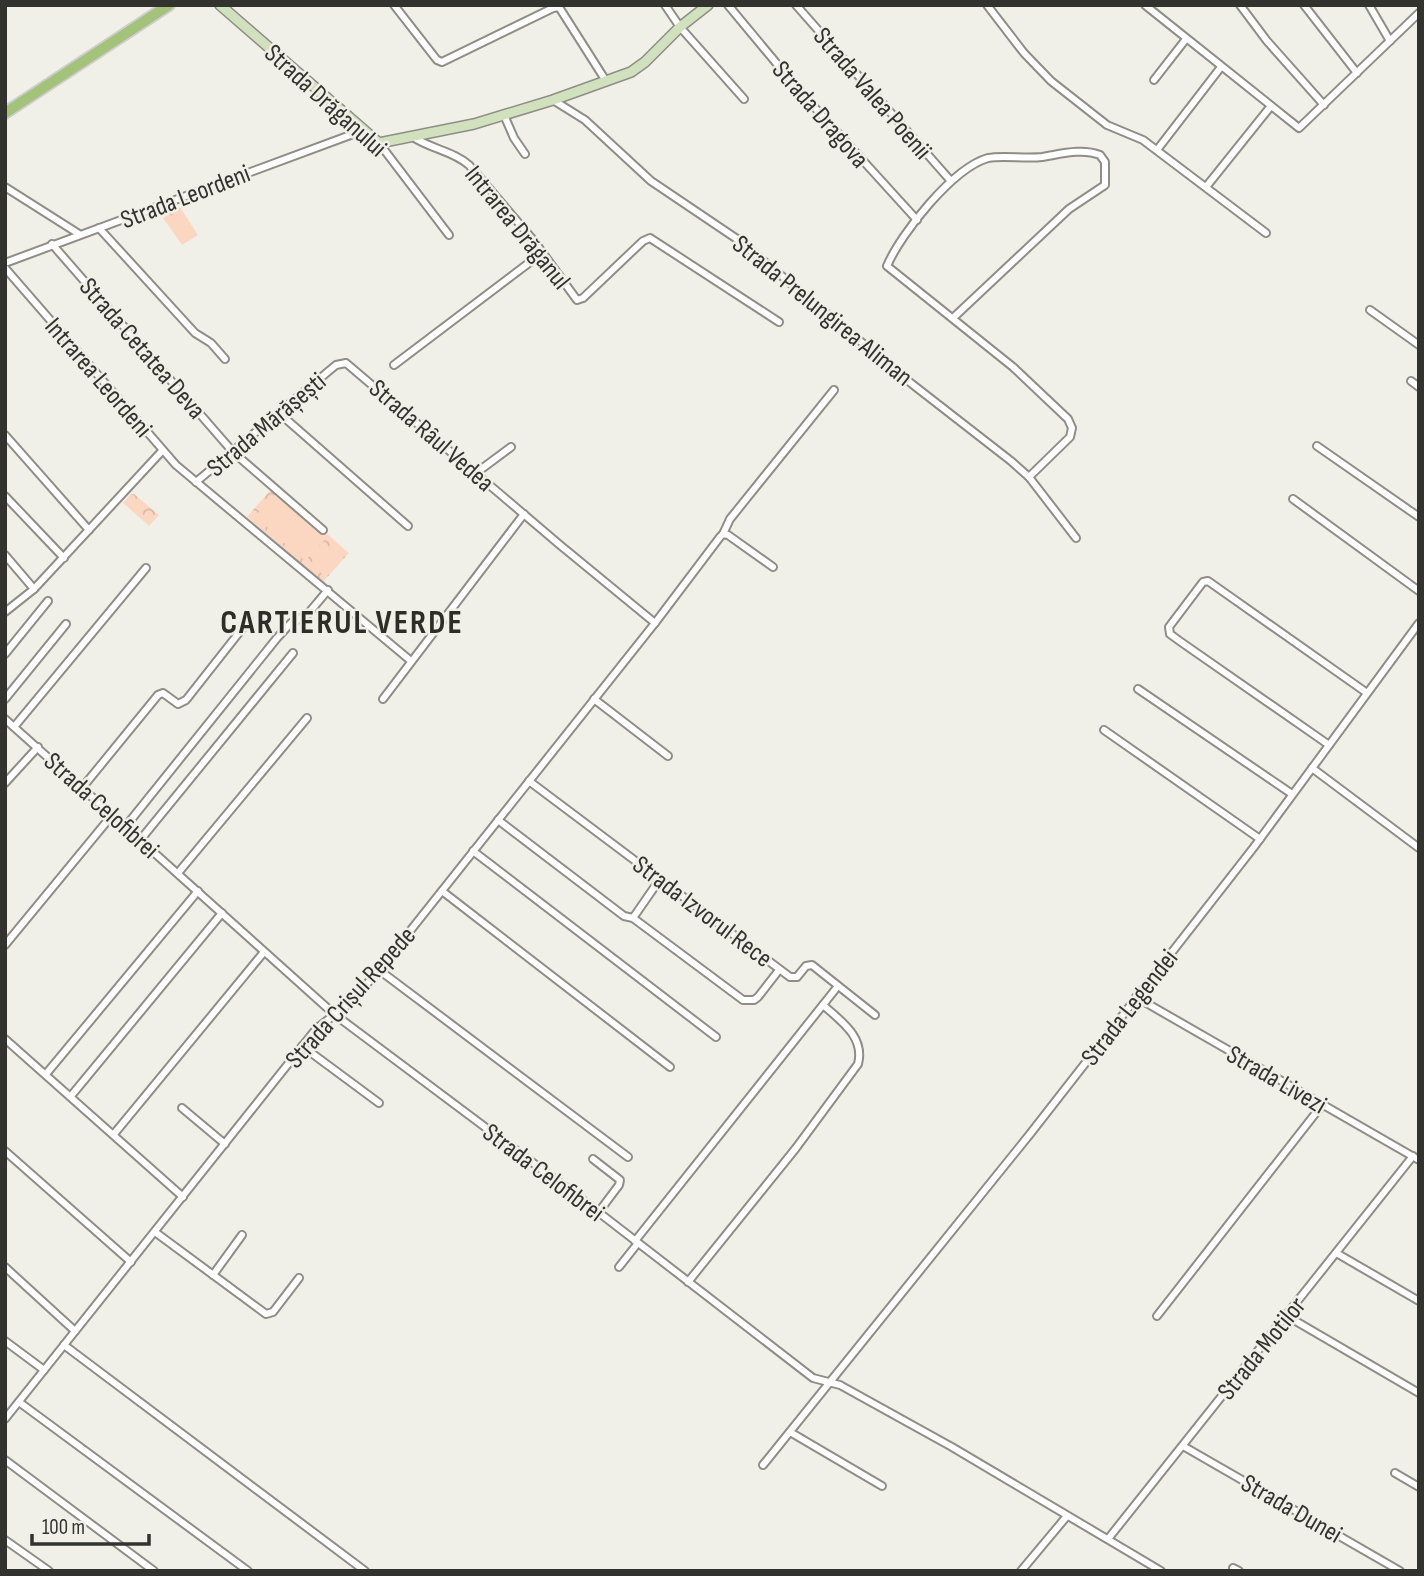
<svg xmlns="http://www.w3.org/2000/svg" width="1424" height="1576" viewBox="0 0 1424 1576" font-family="'Sofia Sans Condensed',sans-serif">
	<defs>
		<pattern id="park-crowns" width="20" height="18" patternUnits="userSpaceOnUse" patternTransform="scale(1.75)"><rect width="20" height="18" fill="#fbd7c2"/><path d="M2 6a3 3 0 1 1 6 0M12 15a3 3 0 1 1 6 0" fill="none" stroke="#d8b9a7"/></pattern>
	</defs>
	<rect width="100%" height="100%" fill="#f0f0e8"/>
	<g fill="url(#park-crowns)">
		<polygon points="180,207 198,235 182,245 163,218"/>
		<polygon points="273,487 349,553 323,582 247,517"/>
		<polygon points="131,494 134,494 159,515 149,526 123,503"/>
	</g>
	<g fill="#fbd7c2">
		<polygon points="178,212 194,234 182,242 167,219"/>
		<polygon points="276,493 298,513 289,523 267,504"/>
		<polygon points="264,506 286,525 277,536 255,516"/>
		<polygon points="304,518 326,538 317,548 295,529"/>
		<polygon points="292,531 314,551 305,561 283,542"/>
		<polygon points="334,546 345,555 326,577 315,568"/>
	</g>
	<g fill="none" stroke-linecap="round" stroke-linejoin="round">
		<defs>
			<g id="street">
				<polyline points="394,5 437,60 442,62 553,8 559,7 606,81"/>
				<polyline points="665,5 680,27 744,99"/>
				<polyline points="728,5 797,88 917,220"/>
				<polyline points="796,5 950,180"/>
				<polyline points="987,5 1024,53 1051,81 1107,125 1143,140 1266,233"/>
				<polyline points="1145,5 1299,128 1419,13"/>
				<polyline points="1240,5 1267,41 1324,105"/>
				<polyline points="1304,5 1357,73"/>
				<polyline points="1369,5 1390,41"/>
				<polyline points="1154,80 1186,39"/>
				<polyline points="553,100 585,120 651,181 737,239 912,384 1011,461 1029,477 1076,538"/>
				<polyline points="504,115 514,138 525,154"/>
				<path d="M413,137C431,149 453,151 469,165L534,241L577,300L583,298L643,241L650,238L779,322"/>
				<polyline points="379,143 449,235"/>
				<polyline points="1157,150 1221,67"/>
				<polyline points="5,187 79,234"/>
				<polyline points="1206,187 1271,106"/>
				<polyline points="99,228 195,333 211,343 225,359"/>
				<polyline points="52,244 233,452 323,530"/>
				<polyline points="5,263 364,130"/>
				<polyline points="5,268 176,465 411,661"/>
				<polyline points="1370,310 1419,345"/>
				<path d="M953,318L1069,209L1105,185V162L1100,155C1082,148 1061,154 1042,157C1025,159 1003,155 988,158C953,168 901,233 887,266L1013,367L1068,419L1072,428L1070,437L1029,477"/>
				<polyline points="394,365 542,253"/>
				<polyline points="1411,381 1419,387"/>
				<polyline points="279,413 408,526"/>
				<polyline points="5,435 89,530"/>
				<polyline points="1317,446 1419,517"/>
				<polyline points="476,473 511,447"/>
				<polyline points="196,482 336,365 346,363 560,545 655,623"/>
				<polyline points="5,496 64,558"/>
				<polyline points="1293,499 1419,591"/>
				<polyline points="723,534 730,519 834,390"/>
				<polyline points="5,555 34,589"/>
				<polyline points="5,612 34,589 162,451"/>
				<polyline points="5,654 48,601"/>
				<polyline points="1138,689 1292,794"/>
				<polyline points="5,699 66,624"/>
				<polyline points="383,699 524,514"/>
				<polyline points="594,699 668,756"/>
				<polyline points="5,719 334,1014 584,1201 813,1378 840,1385 952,1447 1161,1571"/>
				<polyline points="14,727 146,568"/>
				<polyline points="1104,730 1260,839"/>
				<polyline points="1329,745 1181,642 1170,634 1169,627 1203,582 1208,581 1367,693"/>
				<polyline points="1312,768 1419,848"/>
				<polyline points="529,781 790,977 797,977 806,966 812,965 875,1015"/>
				<polyline points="5,783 38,747"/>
				<polyline points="82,788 158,695 163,693 178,704 186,700 249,620"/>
				<polyline points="498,820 624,916 633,918 743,1000 754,1000 758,997 779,970"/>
				<polyline points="126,826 277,638 291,623 307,615 328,590"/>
				<polyline points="141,839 293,653"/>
				<polyline points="473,851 716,1037"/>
				<polyline points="178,873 307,718"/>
				<polyline points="442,891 670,1067"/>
				<polyline points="633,918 660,879"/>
				<polyline points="5,945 113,814"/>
				<polyline points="379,970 628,1157"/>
				<polyline points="1136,997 1419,1160"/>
				<polyline points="5,1039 183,1197"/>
				<polyline points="302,1046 379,1103"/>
				<polyline points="46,1074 198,891"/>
				<polyline points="71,1096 222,913"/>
				<polyline points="182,1108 225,1144"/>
				<polyline points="114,1134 264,952"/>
				<polyline points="5,1151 131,1262"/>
				<polyline points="593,1159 620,1180 619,1185 598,1213"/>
				<polyline points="155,1232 266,1314 273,1312 299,1278"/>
				<polyline points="635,1241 838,986"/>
				<polyline points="1338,1254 1419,1301"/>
				<polyline points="5,1267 75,1331"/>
				<polyline points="619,1267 638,1243"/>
				<polyline points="213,1275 242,1235"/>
				<path d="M688,1282L796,1148L858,1064C865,1037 841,1021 823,1005"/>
				<polyline points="1157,1316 1322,1105"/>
				<polyline points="1287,1316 1419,1393"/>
				<polyline points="5,1341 44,1370"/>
				<polyline points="64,1345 365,1571"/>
				<polyline points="19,1402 248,1571"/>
				<polyline points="5,1419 316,1029 351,1002 379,970 655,623 720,537 723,534 728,535 773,567"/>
				<polyline points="790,1432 882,1486"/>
				<polyline points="1183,1446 1400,1571"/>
				<polyline points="5,1460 154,1571"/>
				<polyline points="763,1465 1030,1134 1254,847 1419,623"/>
				<polyline points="1395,1473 1419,1487"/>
				<polyline points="1108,1539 1413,1156"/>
				<polyline points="5,1540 49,1571"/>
				<polyline points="1233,1568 1239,1571"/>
				<polyline points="1021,1571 1067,1516"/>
			</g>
			<polyline id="secondary" points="220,5 379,143 474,124 553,100 631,72 645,62 680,27 708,5"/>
			<polyline id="primary" points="5,113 169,5"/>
		</defs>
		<use href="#street" stroke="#8e8e87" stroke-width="10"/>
		<use href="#secondary" stroke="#8e8e87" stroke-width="12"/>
		<use href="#primary" stroke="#cececd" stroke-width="14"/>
		<use href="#street" stroke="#fff" stroke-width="6"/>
		<use href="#secondary" stroke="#d1e1bd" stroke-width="9"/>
		<use href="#primary" stroke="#a3c27a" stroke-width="10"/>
	</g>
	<g text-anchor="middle" stroke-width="5" stroke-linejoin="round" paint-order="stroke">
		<g font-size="26" fill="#32322f" stroke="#f0f0e8">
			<text transform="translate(873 93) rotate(49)" y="9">Strada Valea Poenii</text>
			<text transform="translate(326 100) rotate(42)" y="9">Strada Drăganului</text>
			<text transform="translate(821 114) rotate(49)" y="9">Strada Dragova</text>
			<text transform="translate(185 196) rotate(-21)" y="9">Strada Leordeni</text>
			<text transform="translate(518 227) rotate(51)" y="9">Intrarea Drăganul</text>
			<text transform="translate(823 310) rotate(39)" y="9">Strada Prelungirea Aliman</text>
			<text transform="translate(143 348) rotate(49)" y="9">Strada Cetatea Deva</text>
			<text transform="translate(99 377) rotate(49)" y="9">Intrarea Leordeni</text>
			<text transform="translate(266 424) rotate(-40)" y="9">Strada Mărășești</text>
			<text transform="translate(432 435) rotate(41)" y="9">Strada Râul Vedea</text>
			<text transform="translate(102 805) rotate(42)" y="9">Strada Celofibrei</text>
			<text transform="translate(703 911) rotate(37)" y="9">Strada Izvorul Rece</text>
			<text transform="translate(350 997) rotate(-48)" y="9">Strada Crișul Repede</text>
			<text transform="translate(1129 1007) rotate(-52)" y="9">Strada Legendei</text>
			<text transform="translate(1277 1079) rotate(30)" y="9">Strada Livezi</text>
			<text transform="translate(544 1172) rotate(37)" y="9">Strada Celofibrei</text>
			<text transform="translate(1261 1348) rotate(-51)" y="9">Strada Motilor</text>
			<text transform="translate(1292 1508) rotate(30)" y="9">Strada Dunei</text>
		</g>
		<g font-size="33" font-weight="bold" letter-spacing="2" fill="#2e2e28" stroke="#f0f0e8">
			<text x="342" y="633">CARTIERUL VERDE</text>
		</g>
	</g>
	<rect width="1424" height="1576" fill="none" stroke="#32322f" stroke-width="14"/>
	<path d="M32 1534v10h117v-10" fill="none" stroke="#32322f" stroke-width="3.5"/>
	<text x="42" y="1534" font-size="21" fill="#32322f" stroke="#f0f0e8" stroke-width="5" paint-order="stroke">100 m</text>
</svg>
